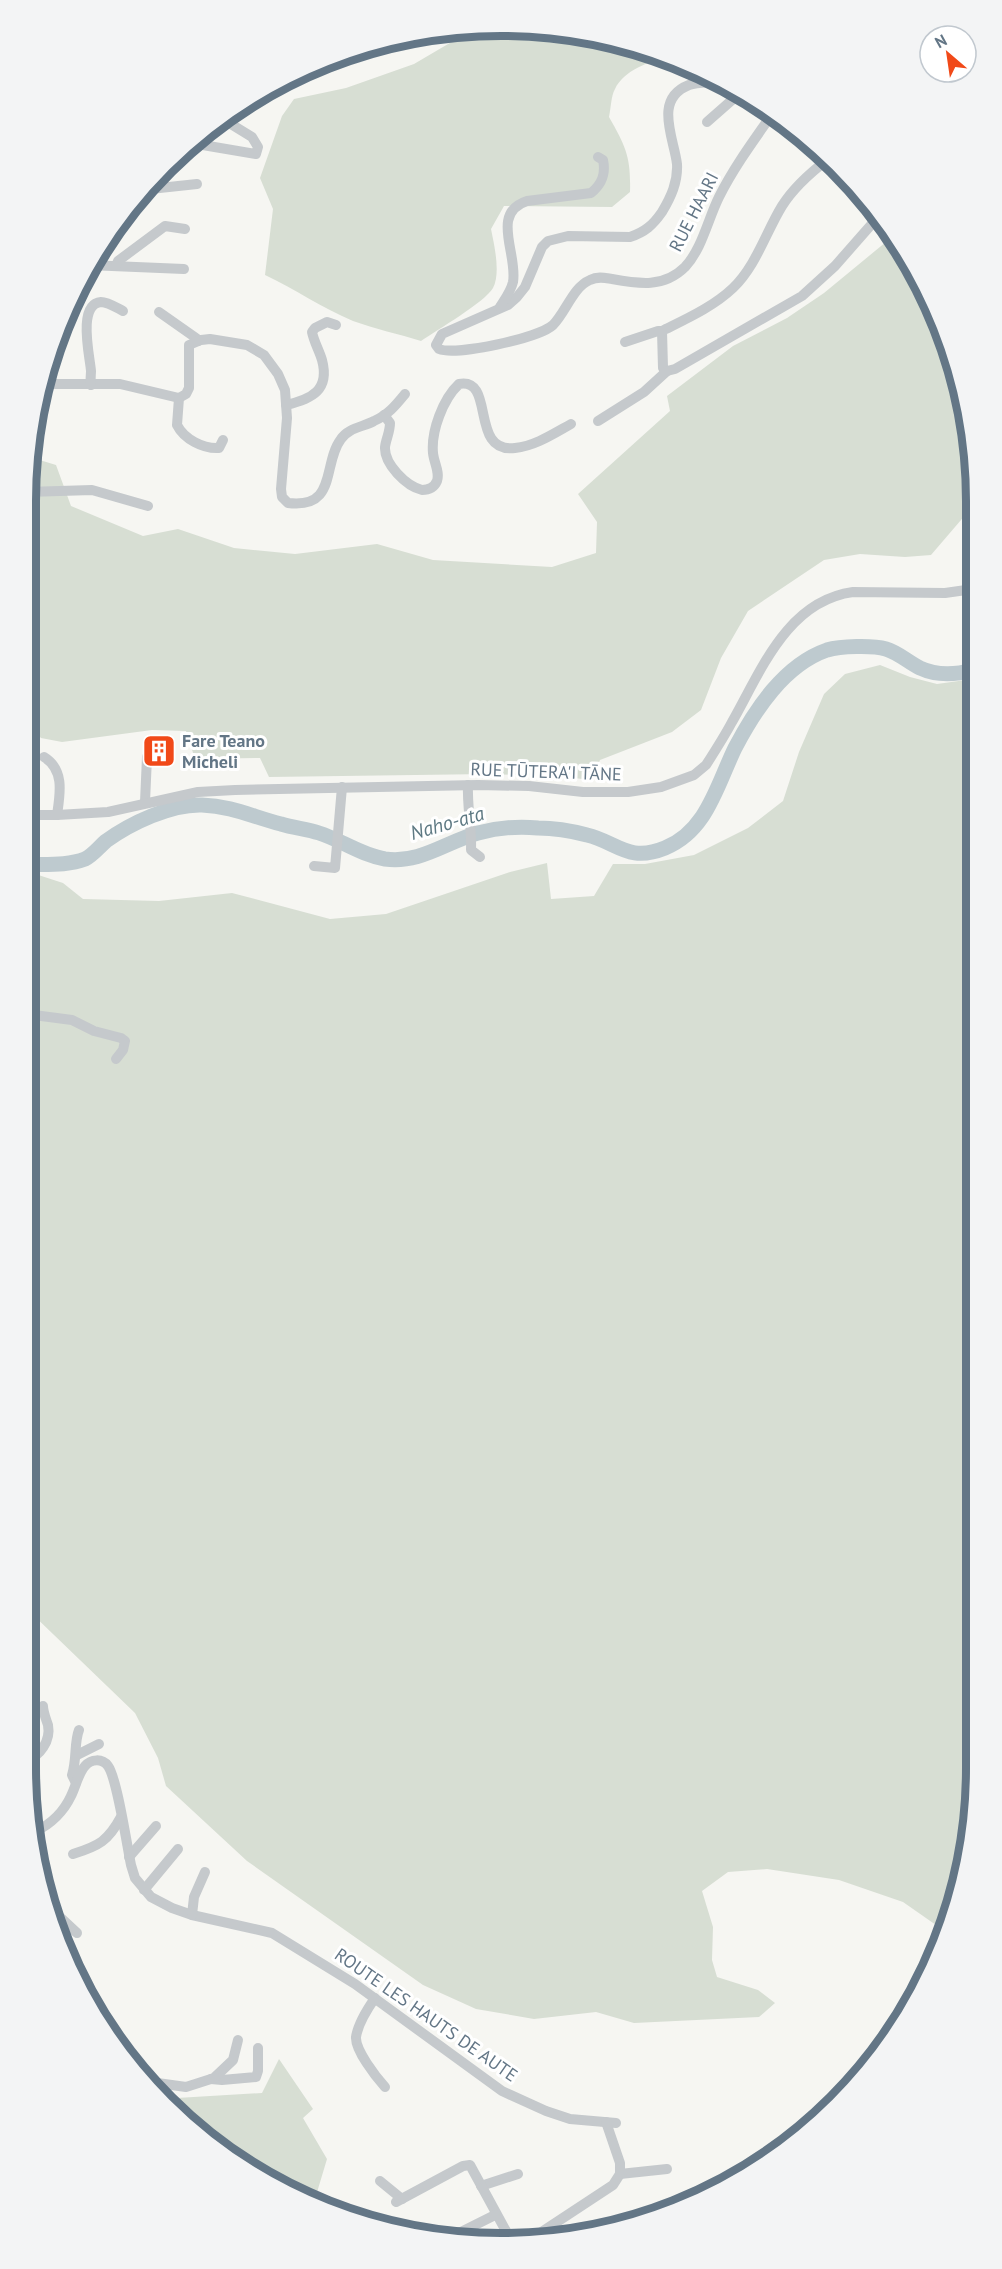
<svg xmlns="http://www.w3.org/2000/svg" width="1002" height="2269" viewBox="0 0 1002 2269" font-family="'PT Sans',sans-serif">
	<rect width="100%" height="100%" fill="#f6f6f2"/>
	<g fill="#d7ded3">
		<path d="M477,27L563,30L654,51L667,57C649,62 624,70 615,89C611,96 611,108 609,117C626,147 631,157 630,192L612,207L504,206L491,229C494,244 501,273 493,288C485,302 437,330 421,341C399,334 375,329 353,321C322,308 295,289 265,275L273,209L260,178L282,116L294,99L346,88L414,64Z"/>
		<polygon points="892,237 928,291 972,439 973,506 931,555 905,557 860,554 824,560 748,611 721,658 701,710 672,732 600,760 591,780 557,776 488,774 269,777 260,758 195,759 186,731 152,730 62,742 41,738 26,722 26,501 33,458 56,465 71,506 143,536 178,529 234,548 295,554 377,544 433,560 552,567 596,553 597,522 578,494 670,411 667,396 733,346 787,318 824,293"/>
		<polygon points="880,665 910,677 937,684 973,679 976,1768 951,1921 946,1932 903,1902 839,1880 767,1869 728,1872 702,1891 713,1927 712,1960 717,1977 758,1990 775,2003 759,2017 634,2023 596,2012 534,2019 476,2009 423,1985 247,1861 166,1786 158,1758 135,1713 26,1608 26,871 63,883 83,899 159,901 232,893 330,919 386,914 510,872 547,863 551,899 594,896 613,864 645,864 694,855 748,828 783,801 799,752 824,694 845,674"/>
		<polygon points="279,2059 313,2109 303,2118 327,2159 315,2199 263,2180 160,2095 177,2098 262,2093"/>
		<polygon points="721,2175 742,2177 671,2205 681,2193"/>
	</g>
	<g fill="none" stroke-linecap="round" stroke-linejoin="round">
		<path stroke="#becacf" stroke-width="15" d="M26,865C45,864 67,866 85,859C93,855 99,847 106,841C131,823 171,804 202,805C232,806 253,817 281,824C294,828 307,829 319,833C341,840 361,855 385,859C420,864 446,842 478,833C497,828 519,826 538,828C554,828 572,831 587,835C617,842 628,863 665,848C707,831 717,785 735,748C755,710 784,665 827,650C840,646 873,645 886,649C899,653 908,662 920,668C937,676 955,675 973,670"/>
		<g stroke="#c5c9cc" stroke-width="10">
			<polyline points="333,59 370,45"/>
			<path d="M717,82C708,83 698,82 689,85C653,99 674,138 677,164C678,182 671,197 662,212C653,225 645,232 630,237L568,236L548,241L542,247L525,287L517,297L508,305L442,334L436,345L439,349C456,356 539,338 553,325C566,312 573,287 590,280C598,276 605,278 612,279C639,284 664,288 685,267C702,249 708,219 719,197C734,167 754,140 773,113"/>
			<polyline points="707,122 740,93"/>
			<polyline points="191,143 256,154 258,147 252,137 221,118"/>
			<path d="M827,160C810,173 794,187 782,206C766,232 756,266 733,288C713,307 686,319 662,331L663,368L667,371L675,369L802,296L835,266L878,217"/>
			<polyline points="141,190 197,184"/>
			<polyline points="88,265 184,269"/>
			<polyline points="116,266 118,261 165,226 185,229"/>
			<path d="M500,307C505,299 511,291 513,282C518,254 490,213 527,201L591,193C602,184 606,174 603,160L598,157"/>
			<polyline points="159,312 196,338 198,341"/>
			<polyline points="625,342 658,331 662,331"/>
			<polyline points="45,384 120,384 179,398"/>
			<path d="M91,385C90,380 91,375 91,371C90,357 77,304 101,302C108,302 117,308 123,311"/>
			<path d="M286,405C312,399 330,390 322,360C319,350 314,342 312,332L315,328L327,322L336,325"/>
			<path d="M384,415L390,423C390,432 386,439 385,447C384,464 406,486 422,490C428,490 434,488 437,481C440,472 434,463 433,453C431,431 443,399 459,384C496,377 469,454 515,448C535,446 553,434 571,424"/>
			<polyline points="598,421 644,392 667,371"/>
			<path d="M223,440L219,448C203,449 184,439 177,425L179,398L186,394L189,388V345L201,340L210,339L247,345L264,355L278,374L285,390L287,418L281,489L282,497L288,503C338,509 322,464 341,439C348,428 363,427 374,421C388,415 396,405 405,394"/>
			<polyline points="27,492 92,490 148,506"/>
			<path d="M44,757C65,770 60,794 57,815"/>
			<path d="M468,785C467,807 472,828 471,850L480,857"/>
			<polyline points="145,802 147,757"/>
			<path d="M26,815H57L108,812L198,792L235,790L478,785L529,786L583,792H628L661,787L694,775L706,765C715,751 724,737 732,722C761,671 787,601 853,592L945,593L973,589"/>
			<polyline points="314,866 335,868 342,787"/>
			<polyline points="26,1014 72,1020 94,1031 121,1038 125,1041 123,1050 116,1059"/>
			<polyline points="26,1751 30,1736 26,1722"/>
			<polyline points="77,1755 99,1744"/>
			<path d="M26,1761C40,1756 51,1741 48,1725C46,1719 43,1712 43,1706"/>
			<path d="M76,1783L72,1775C77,1760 74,1742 79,1730"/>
			<path d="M36,1831C51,1824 64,1811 71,1796C76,1786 78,1774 85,1766C91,1759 102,1758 108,1766C117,1778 127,1846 131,1865L135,1878L151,1897L172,1908L192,1915L272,1933L355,1984L502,2091L546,2111L570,2119L616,2123"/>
			<path d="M73,1854C99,1846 108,1841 121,1817"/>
			<polyline points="129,1857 156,1826"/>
			<polyline points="144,1890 178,1849"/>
			<polyline points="49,1907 77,1933"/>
			<polyline points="192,1915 194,1897 205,1872"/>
			<path d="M375,1998C368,2008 358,2024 356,2037C355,2050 376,2077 385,2087"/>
			<polyline points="211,2079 222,2080 256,2077 258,2071 258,2048"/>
			<polyline points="143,2081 186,2087 214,2078 233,2060 238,2040"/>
			<polyline points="620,2174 667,2169"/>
			<polyline points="380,2181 402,2199"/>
			<polyline points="481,2186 518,2174"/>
			<polyline points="396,2202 463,2166 470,2165 512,2242"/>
			<polyline points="449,2238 495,2215"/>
			<polyline points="528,2241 613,2185 620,2174 620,2163 606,2122"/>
		</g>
	</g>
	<defs>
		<symbol id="building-square" viewBox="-11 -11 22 22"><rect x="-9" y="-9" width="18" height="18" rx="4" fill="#f14918" stroke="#fff"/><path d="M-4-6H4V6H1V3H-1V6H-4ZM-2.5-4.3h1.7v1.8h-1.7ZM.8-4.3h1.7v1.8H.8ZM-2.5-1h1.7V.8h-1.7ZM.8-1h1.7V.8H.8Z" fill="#fff"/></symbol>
	</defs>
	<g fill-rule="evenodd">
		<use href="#building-square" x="140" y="732" width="38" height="38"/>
	</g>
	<g text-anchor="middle" stroke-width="6" stroke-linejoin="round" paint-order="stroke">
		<g font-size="18" fill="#637686" stroke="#fff">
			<text transform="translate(694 212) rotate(-63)" y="6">RUE HAARI</text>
			<text transform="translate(546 772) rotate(2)" y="6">RUE TŪTERA'I TĀNE</text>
			<text transform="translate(426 2015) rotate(35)" y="6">ROUTE LES HAUTS DE AUTE</text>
		</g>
		<g font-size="18" font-weight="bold" fill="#637686" stroke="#fff" text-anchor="start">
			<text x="182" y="747">Fare Teano<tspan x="182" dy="21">Micheli</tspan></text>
		</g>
		<g font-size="20" font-style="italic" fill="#5e7983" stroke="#fff">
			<text transform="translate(447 823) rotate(-16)" y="7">Naho-ata</text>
		</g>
	</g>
	<path d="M0 0H1002V2269H0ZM501 36H501A465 465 0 0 1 966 501V1768A465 465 0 0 1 501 2233H501A465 465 0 0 1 36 1768V501A465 465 0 0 1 501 36Z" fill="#f3f4f5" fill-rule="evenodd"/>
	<path fill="none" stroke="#637686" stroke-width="8" d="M501 36H501A465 465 0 0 1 966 501V1768A465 465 0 0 1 501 2233H501A465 465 0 0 1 36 1768V501A465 465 0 0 1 501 36Z"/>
	<g transform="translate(948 54) rotate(331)"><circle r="28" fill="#ffffff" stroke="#c1c8cf" stroke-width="1.5"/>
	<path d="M0-4.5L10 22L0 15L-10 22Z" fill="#f14918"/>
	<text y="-9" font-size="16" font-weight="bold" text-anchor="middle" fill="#637686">N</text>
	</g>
</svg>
